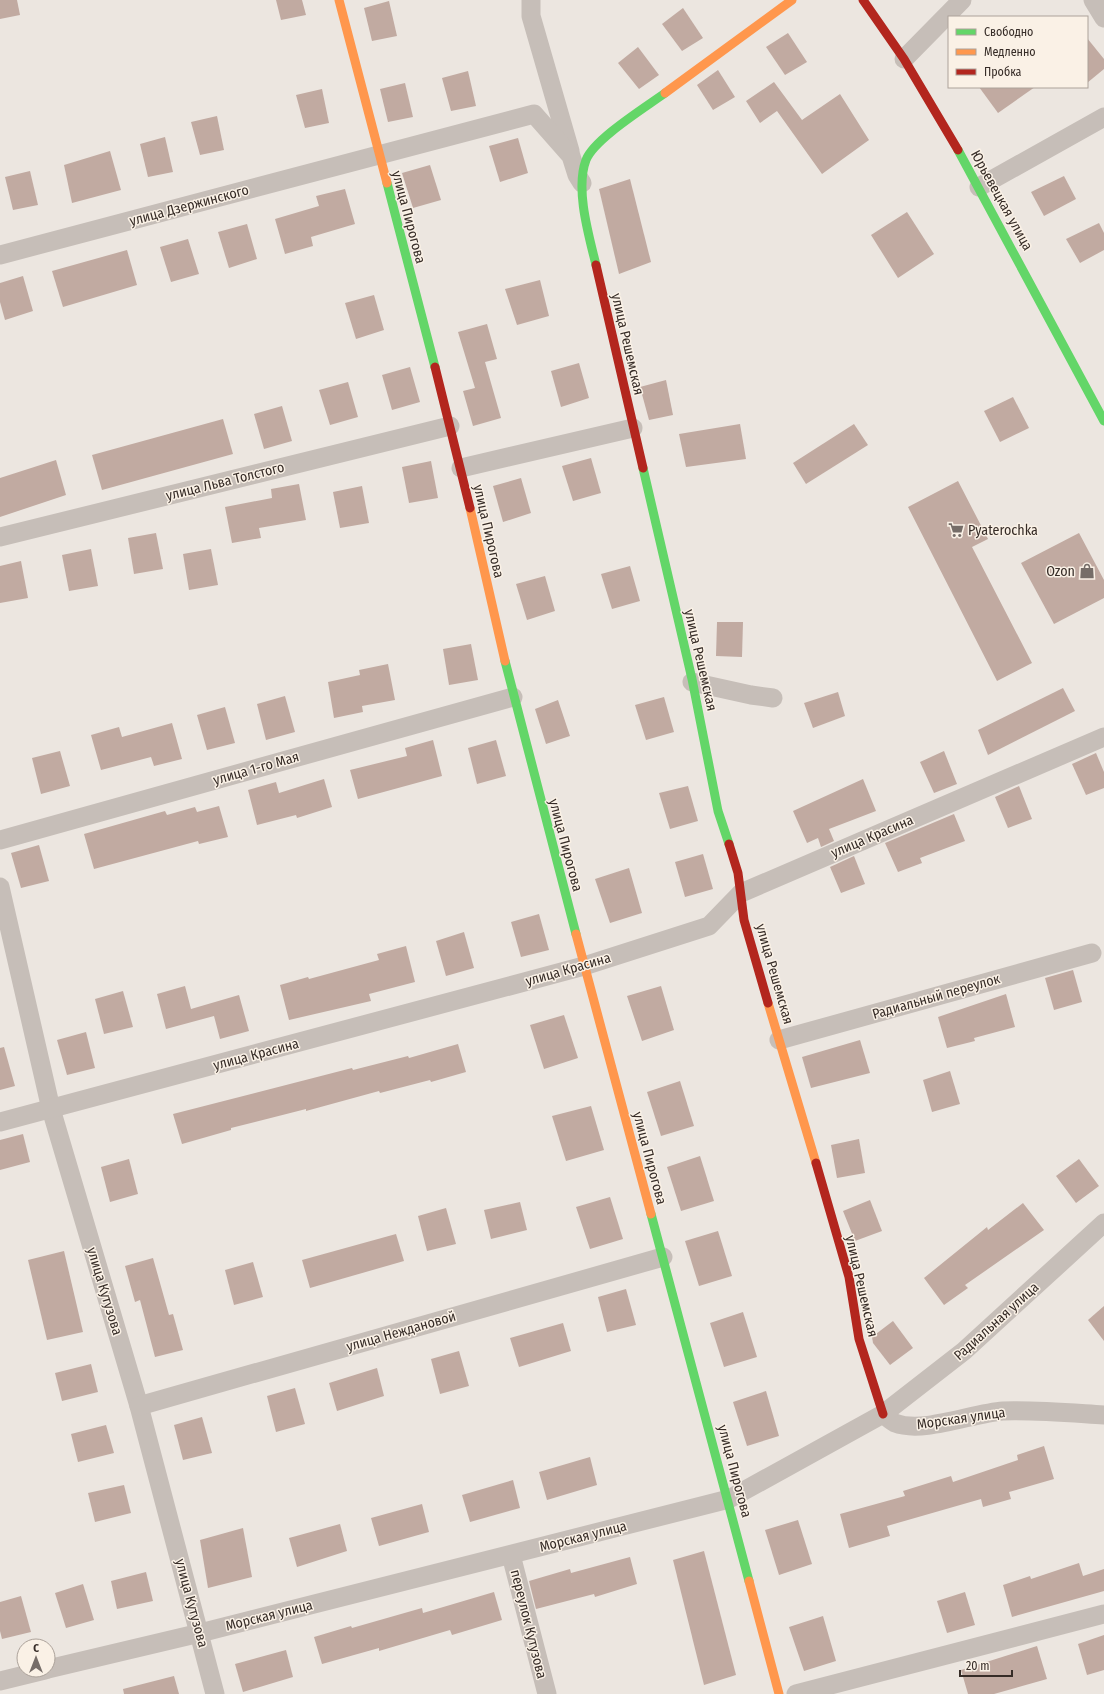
<svg xmlns="http://www.w3.org/2000/svg" width="1104" height="1694" viewBox="0 0 1104 1694" font-family="'Fira Sans Condensed',sans-serif">
	<rect width="100%" height="100%" fill="#ece6e0"/>
	<g fill="#c1aaa1">
		<polygon points="0,0 17,0 20,15 0,19"/>
		<polygon points="276,0 302,0 306,15 281,20"/>
		<polygon points="389,1 397,36 372,41 364,8"/>
		<polygon points="683,8 703,38 682,51 662,24"/>
		<polygon points="788,33 807,62 785,75 766,47"/>
		<polygon points="1087,38 1104,59 1104,69 1087,83"/>
		<polygon points="638,47 659,75 639,89 618,63"/>
		<polygon points="718,70 735,97 713,110 697,85"/>
		<polygon points="468,71 476,106 451,111 442,78"/>
		<polygon points="774,82 802,120 840,94 869,140 822,174 777,111 760,123 746,101"/>
		<polygon points="405,83 413,117 388,122 380,89"/>
		<polygon points="979,87 1035,87 998,113"/>
		<polygon points="322,89 329,123 305,128 296,95"/>
		<polygon points="217,116 224,150 200,155 191,122"/>
		<polygon points="165,137 173,172 148,177 140,144"/>
		<polygon points="518,138 528,173 500,182 489,146"/>
		<polygon points="110,151 121,190 72,203 64,165"/>
		<polygon points="430,165 441,200 413,208 402,173"/>
		<polygon points="30,171 38,205 13,210 5,177"/>
		<polygon points="1064,176 1076,199 1044,216 1031,192"/>
		<polygon points="630,179 651,262 619,274 599,189"/>
		<polygon points="345,189 355,224 311,237 313,246 285,254 275,219 319,206 316,196"/>
		<polygon points="907,212 934,254 898,278 871,235"/>
		<polygon points="1099,223 1104,233 1104,250 1080,263 1066,239"/>
		<polygon points="247,224 257,259 229,268 218,232"/>
		<polygon points="188,239 199,274 171,282 160,247"/>
		<polygon points="127,250 137,285 63,307 52,271"/>
		<polygon points="23,276 33,311 5,320 0,302 0,283"/>
		<polygon points="540,280 549,316 517,325 505,289"/>
		<polygon points="374,295 384,330 356,339 345,303"/>
		<polygon points="487,324 497,359 485,362 501,418 473,426 463,391 475,388 458,332"/>
		<polygon points="579,363 589,398 561,407 551,371"/>
		<polygon points="410,367 420,402 392,410 382,375"/>
		<polygon points="666,380 673,415 649,420 640,387"/>
		<polygon points="348,382 358,417 330,425 319,390"/>
		<polygon points="1013,397 1029,428 1000,442 984,411"/>
		<polygon points="282,406 292,441 264,449 254,414"/>
		<polygon points="223,419 233,454 102,490 92,455"/>
		<polygon points="740,424 746,459 686,467 679,434"/>
		<polygon points="854,424 868,445 806,484 793,463"/>
		<polygon points="591,458 601,493 573,501 562,466"/>
		<polygon points="56,460 66,495 0,517 0,478"/>
		<polygon points="431,461 438,498 409,503 402,467"/>
		<polygon points="521,478 531,513 503,522 493,486"/>
		<polygon points="958,481 988,539 972,547 1032,663 997,681 908,507"/>
		<polygon points="299,484 306,520 259,528 261,538 232,543 225,507 272,498 271,489"/>
		<polygon points="362,486 369,523 340,528 333,492"/>
		<polygon points="156,533 163,569 134,574 128,538"/>
		<polygon points="1079,533 1104,580 1104,598 1054,624 1021,563"/>
		<polygon points="91,549 98,586 69,591 62,555"/>
		<polygon points="211,549 218,585 189,590 183,554"/>
		<polygon points="21,561 28,598 0,603 0,566"/>
		<polygon points="630,566 640,601 612,609 601,574"/>
		<polygon points="545,576 555,611 527,620 516,584"/>
		<polygon points="717,622 743,622 742,657 716,656"/>
		<polygon points="471,644 478,680 449,685 443,649"/>
		<polygon points="388,664 395,700 362,706 363,712 334,718 328,682 360,675 359,670"/>
		<polygon points="1063,688 1075,711 988,755 978,730"/>
		<polygon points="838,692 845,716 813,728 804,703"/>
		<polygon points="285,696 295,732 266,740 257,704"/>
		<polygon points="664,697 674,732 646,740 635,705"/>
		<polygon points="558,700 570,736 546,744 535,709"/>
		<polygon points="225,707 235,743 207,750 197,715"/>
		<polygon points="172,723 182,759 154,766 151,757 101,770 91,735 119,727 122,737"/>
		<polygon points="433,740 442,776 358,799 350,770 407,756 405,748"/>
		<polygon points="496,740 506,776 477,784 468,748"/>
		<polygon points="60,751 70,786 41,794 32,758"/>
		<polygon points="944,751 957,784 934,793 920,762"/>
		<polygon points="1096,753 1104,772 1104,788 1086,795 1072,764"/>
		<polygon points="324,779 332,807 297,818 296,815 257,825 248,790 276,782 279,793"/>
		<polygon points="863,779 876,811 829,829 834,841 821,847 818,838 807,843 793,811"/>
		<polygon points="688,786 698,821 670,829 659,793"/>
		<polygon points="1019,786 1032,819 1008,828 995,797"/>
		<polygon points="219,806 228,837 199,844 198,841 94,869 84,834 165,811 167,815 195,807 197,812"/>
		<polygon points="954,814 965,841 920,858 922,863 898,872 885,843"/>
		<polygon points="39,845 49,881 21,888 11,853"/>
		<polygon points="703,854 713,889 685,897 675,862"/>
		<polygon points="854,856 865,884 841,893 830,867"/>
		<polygon points="629,868 642,913 610,923 595,879"/>
		<polygon points="539,914 549,950 521,957 511,922"/>
		<polygon points="464,932 474,968 446,976 436,941"/>
		<polygon points="406,946 415,982 369,994 371,1001 289,1020 280,985 308,977 309,979 379,960 377,954"/>
		<polygon points="1073,970 1082,1002 1054,1010 1045,978"/>
		<polygon points="185,986 191,1009 239,995 249,1031 220,1039 214,1016 166,1029 157,994"/>
		<polygon points="661,986 674,1030 642,1041 627,996"/>
		<polygon points="123,991 133,1027 104,1034 95,999"/>
		<polygon points="1006,994 1015,1027 974,1038 975,1041 947,1048 938,1017"/>
		<polygon points="564,1015 578,1058 544,1069 530,1025"/>
		<polygon points="86,1032 95,1068 67,1075 57,1040"/>
		<polygon points="860,1040 870,1073 811,1088 802,1057"/>
		<polygon points="458,1044 466,1072 431,1082 430,1080 380,1093 379,1091 306,1111 306,1109 231,1128 231,1130 182,1144 173,1114 352,1068 353,1070 408,1056 409,1058"/>
		<polygon points="4,1047 15,1086 0,1090 0,1048"/>
		<polygon points="950,1071 960,1104 932,1112 923,1080"/>
		<polygon points="680,1081 694,1126 661,1136 647,1092"/>
		<polygon points="591,1106 604,1150 566,1161 552,1116"/>
		<polygon points="23,1134 30,1162 0,1170 0,1140"/>
		<polygon points="859,1139 865,1173 837,1178 831,1145"/>
		<polygon points="700,1156 714,1201 681,1211 667,1167"/>
		<polygon points="129,1159 138,1194 110,1202 101,1167"/>
		<polygon points="1079,1159 1099,1186 1076,1203 1056,1176"/>
		<polygon points="610,1197 623,1239 590,1249 576,1207"/>
		<polygon points="870,1200 882,1231 855,1241 843,1211"/>
		<polygon points="520,1202 527,1230 491,1239 484,1210"/>
		<polygon points="1023,1203 1044,1230 965,1285 968,1288 944,1305 924,1278 987,1227 988,1230"/>
		<polygon points="446,1208 456,1244 427,1251 418,1216"/>
		<polygon points="718,1231 732,1276 699,1286 685,1241"/>
		<polygon points="396,1234 404,1261 310,1288 302,1260"/>
		<polygon points="64,1251 83,1332 47,1340 28,1260"/>
		<polygon points="153,1258 169,1315 173,1314 183,1350 155,1357 140,1300 135,1302 125,1266"/>
		<polygon points="253,1262 263,1297 234,1305 225,1270"/>
		<polygon points="626,1289 636,1325 607,1332 598,1297"/>
		<polygon points="1104,1306 1104,1341 1088,1320"/>
		<polygon points="743,1312 757,1357 724,1367 710,1323"/>
		<polygon points="893,1321 913,1348 890,1365 873,1343 872,1337"/>
		<polygon points="563,1323 571,1351 519,1367 510,1338"/>
		<polygon points="459,1351 469,1386 440,1394 431,1359"/>
		<polygon points="91,1364 98,1392 62,1401 55,1373"/>
		<polygon points="377,1368 384,1396 337,1411 329,1383"/>
		<polygon points="295,1388 305,1424 276,1432 267,1396"/>
		<polygon points="766,1391 779,1436 747,1446 733,1402"/>
		<polygon points="202,1417 212,1453 183,1460 174,1425"/>
		<polygon points="106,1425 114,1453 78,1462 71,1434"/>
		<polygon points="1044,1446 1054,1479 1009,1492 1011,1499 983,1507 981,1499 887,1526 890,1536 849,1548 840,1514 905,1496 903,1491 951,1476 953,1482 1018,1460 1017,1455"/>
		<polygon points="590,1457 597,1485 547,1500 539,1472"/>
		<polygon points="513,1480 520,1508 470,1522 462,1495"/>
		<polygon points="124,1485 131,1513 95,1522 88,1493"/>
		<polygon points="422,1504 429,1532 379,1546 371,1518"/>
		<polygon points="798,1520 812,1564 779,1575 765,1530"/>
		<polygon points="340,1524 347,1551 297,1567 289,1538"/>
		<polygon points="243,1528 252,1577 208,1588 200,1540"/>
		<polygon points="704,1551 736,1675 704,1685 673,1560"/>
		<polygon points="630,1557 637,1584 595,1597 594,1594 536,1609 529,1581 570,1569 571,1573"/>
		<polygon points="1079,1563 1083,1576 1104,1569 1104,1591 1012,1617 1003,1585 1030,1576 1031,1579"/>
		<polygon points="146,1572 153,1601 117,1609 111,1581"/>
		<polygon points="83,1584 94,1620 66,1628 55,1593"/>
		<polygon points="494,1592 502,1620 452,1635 450,1630 379,1651 379,1648 322,1664 314,1637 351,1626 352,1628 422,1608 423,1613"/>
		<polygon points="965,1592 975,1625 947,1633 937,1601"/>
		<polygon points="21,1596 31,1632 2,1639 0,1631 0,1602"/>
		<polygon points="823,1616 836,1661 804,1671 789,1627"/>
		<polygon points="1104,1635 1104,1670 1087,1675 1078,1644"/>
		<polygon points="1037,1646 1047,1679 994,1694 968,1694 961,1670"/>
		<polygon points="286,1650 293,1677 243,1692 235,1664"/>
		<polygon points="174,1676 179,1694 124,1694 123,1689"/>
	</g>
	<g fill="none" stroke-linecap="round" stroke-linejoin="round">
		<g stroke="#c6beb8" stroke-width="19">
			<polyline points="531,0 531,16 570,151"/>
			<polyline points="1093,0 1104,18"/>
			<polyline points="904,59 962,0"/>
			<polyline points="979,187 1104,117"/>
			<polyline points="0,255 534,114 571,156 577,175 582,183"/>
			<polyline points="461,468 633,428"/>
			<polyline points="0,537 450,426"/>
			<polyline points="692,682 751,695 773,698"/>
			<polyline points="0,840 513,697"/>
			<polyline points="0,887 51,1109 139,1406 215,1694"/>
			<polyline points="779,1040 1092,953"/>
			<polyline points="0,1122 584,966 709,926 741,893 1104,737"/>
			<polyline points="139,1406 663,1257"/>
			<path d="M883,1414C887,1417 891,1421 895,1423C923,1434 973,1413 1003,1411C1037,1410 1071,1413 1104,1415"/>
			<polyline points="511,1555 547,1694"/>
			<polyline points="48,1669 200,1633 729,1499 883,1414 964,1351 1104,1223"/>
			<polyline points="0,1681 45,1670"/>
			<polyline points="796,1694 1104,1614"/>
		</g>
		<g stroke="#63d668" stroke-width="9">
			<polyline points="958,150 1104,421"/>
			<polyline points="387,183 435,367"/>
			<path d="M596,265C589,236 575,189 586,160C594,139 646,107 665,93"/>
			<polyline points="643,468 692,679 718,811 729,844"/>
			<polyline points="505,661 576,934"/>
			<polyline points="651,1214 749,1581"/>
		</g>
		<g stroke="#ff974d" stroke-width="9">
			<polyline points="339,0 387,183"/>
			<polyline points="665,93 792,0"/>
			<polyline points="470,508 505,661"/>
			<polyline points="576,934 651,1214"/>
			<polyline points="768,1003 816,1163"/>
			<polyline points="749,1581 779,1694"/>
		</g>
		<g stroke="#b3261e" stroke-width="9">
			<polyline points="863,0 904,59 958,150"/>
			<polyline points="596,265 643,468"/>
			<polyline points="435,367 470,508"/>
			<polyline points="729,844 738,873 744,920 768,1003"/>
			<polyline points="816,1163 849,1277 859,1339 883,1414"/>
		</g>
	</g>
	<defs>
		<symbol id="supermarket-bare" viewBox="-9 -9 18 18"><path d="M-6-5.5h2.5l.6 2H6L4.5 2H-2.5L-4.4-4H-6ZM-1.5 3.2a1.3 1.3 0 1 0 .1 0ZM3 3.2a1.3 1.3 0 1 0 .1 0Z" fill="#766d68" stroke="#faf1e6" stroke-width="2.5" paint-order="stroke"/></symbol>
		<symbol id="shop-bare" viewBox="-9 -9 18 18"><path d="M-5-2.5h2.3a2.7 3.5 0 0 1 5.4 0H5L5.5 6h-11ZM-1.5-2.5h3a1.5 2.3 0 0 0-3 0Z" fill="#766d68" stroke="#faf1e6" stroke-width="2.5" paint-order="stroke"/></symbol>
	</defs>
	<g fill-rule="evenodd">
		<use href="#supermarket-bare" x="945" y="519" width="22" height="22"/>
		<use href="#shop-bare" x="1076" y="560" width="22" height="22"/>
	</g>
	<g text-anchor="middle" stroke-width="3" stroke-linejoin="round" paint-order="stroke">
		<g font-size="14" fill="#362c27" stroke="#faf1e6">
			<text transform="translate(1002 200) rotate(61)" y="5">Юрьевецкая улица</text>
			<text transform="translate(189 205) rotate(-15)" y="5">улица Дзержинского</text>
			<text transform="translate(409 217) rotate(75)" y="5">улица Пирогова</text>
			<text transform="translate(628 344) rotate(77)" y="5">улица Решемская</text>
			<text transform="translate(225 481) rotate(-14)" y="5">улица Льва Толстого</text>
			<text transform="translate(489 531) rotate(77)" y="5">улица Пирогова</text>
			<text transform="translate(701 660) rotate(77)" y="5">улица Решемская</text>
			<text transform="translate(256 768) rotate(-16)" y="5">улица 1-го Мая</text>
			<text transform="translate(872 836) rotate(-23)" y="5">улица Красина</text>
			<text transform="translate(566 845) rotate(75)" y="5">улица Пирогова</text>
			<text transform="translate(568 969) rotate(-16)" y="5">улица Красина</text>
			<text transform="translate(775 974) rotate(74)" y="5">улица Решемская</text>
			<text transform="translate(936 996) rotate(-16)" y="5">Радиальный переулок</text>
			<text transform="translate(256 1054) rotate(-15)" y="5">улица Красина</text>
			<text transform="translate(650 1158) rotate(75)" y="5">улица Пирогова</text>
			<text transform="translate(862 1286) rotate(77)" y="5">улица Решемская</text>
			<text transform="translate(105 1291) rotate(73)" y="5">улица Кутузова</text>
			<text transform="translate(996 1321) rotate(-42)" y="5">Радиальная улица</text>
			<text transform="translate(401 1331) rotate(-16)" y="5">улица Неждановой</text>
			<text transform="translate(961 1418) rotate(-8)" y="5">Морская улица</text>
			<text transform="translate(735 1471) rotate(75)" y="5">улица Пирогова</text>
			<text transform="translate(583 1536) rotate(-14)" y="5">Морская улица</text>
			<text transform="translate(192 1603) rotate(75)" y="5">улица Кутузова</text>
			<text transform="translate(269 1615) rotate(-14)" y="5">Морская улица</text>
			<text transform="translate(529 1624) rotate(76)" y="5">переулок Кутузова</text>
		</g>
		<g font-size="14" fill="#362c27" stroke="#faf1e6" text-anchor="start">
			<text x="968" y="535">Pyaterochka</text>
			<text x="1075" y="576" text-anchor="end">Ozon</text>
		</g>
	</g>
	<rect x="948" y="16" width="140" height="72" fill="#faf1e6" stroke="#aca29a"/>
	<rect x="956" y="29" width="20" height="6" fill="#63d668" stroke="#aca29a"/>
	<text x="984" y="36" font-size="12" fill="#362c27">Свободно</text>
	<rect x="956" y="49" width="20" height="6" fill="#ff974d" stroke="#aca29a"/>
	<text x="984" y="56" font-size="12" fill="#362c27">Медленно</text>
	<rect x="956" y="69" width="20" height="6" fill="#b3261e" stroke="#aca29a"/>
	<text x="984" y="76" font-size="12" fill="#362c27">Пробка</text>
	<g transform="translate(36 1658)"><circle r="19" fill="#faf1e6" stroke="#aca29a"/>
	<path d="M0-3L7 15L0 10L-7 15Z" fill="#766d68"/>
	<text y="-6" font-size="11" font-weight="bold" text-anchor="middle" fill="#362c27">С</text>
	</g>
	<path d="M960 1670v6h52v-6" fill="none" stroke="#362c27" stroke-width="2"/>
	<text x="966" y="1670" font-size="12" fill="#362c27" stroke="#faf1e6" stroke-width="3" paint-order="stroke">20 m</text>
</svg>
